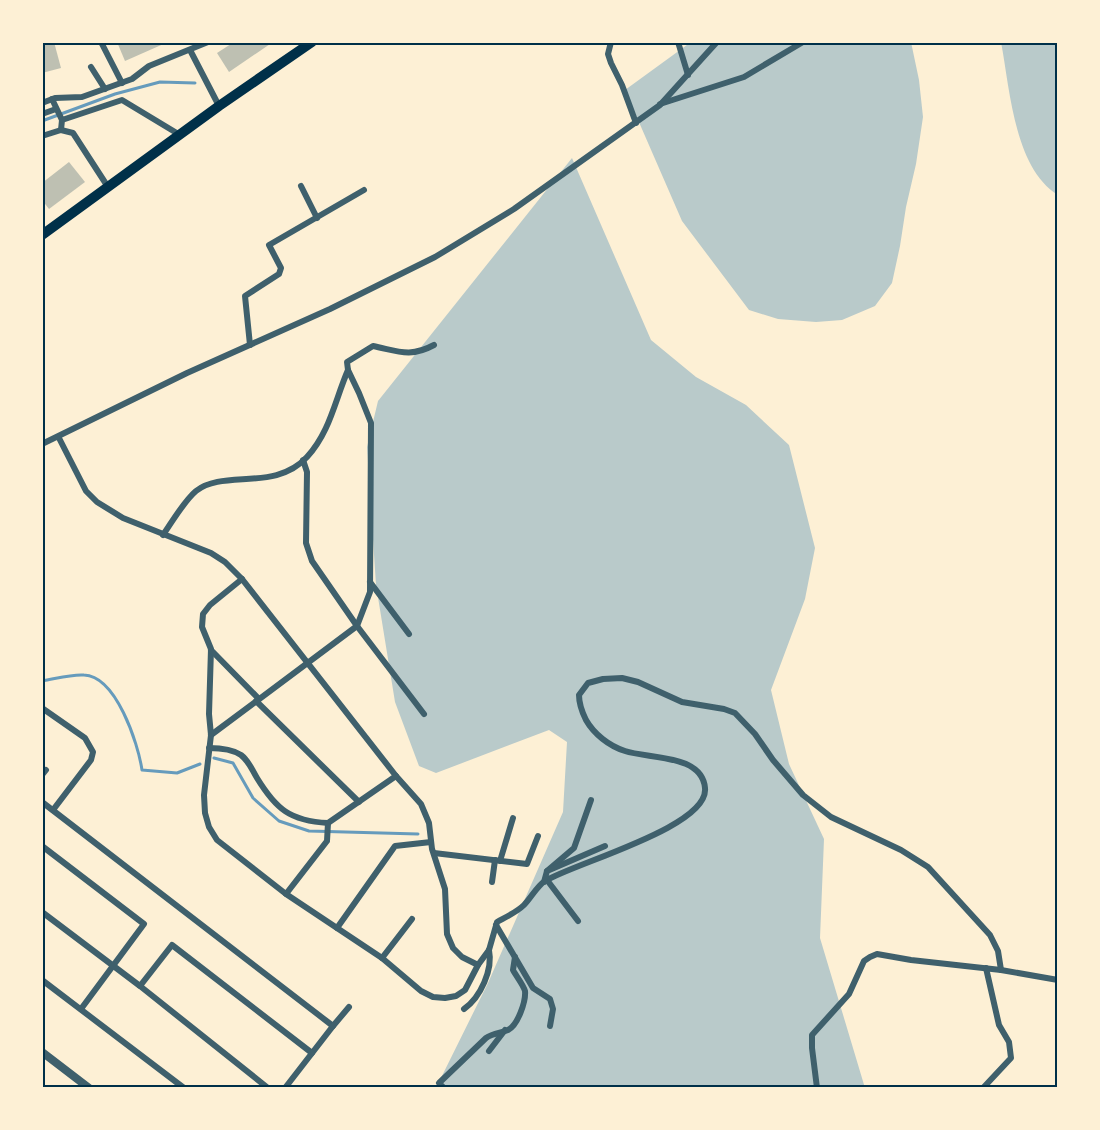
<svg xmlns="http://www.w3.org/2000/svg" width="1100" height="1130" viewBox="0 0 1100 1130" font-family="'Fira Sans',sans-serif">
	<rect width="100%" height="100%" fill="#fdf0d5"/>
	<g fill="#b9caca">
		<polygon points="691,42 911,42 919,80 923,117 916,164 906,207 900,246 892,283 875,306 842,320 816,322 778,319 749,310 682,221 625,90"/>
		<path d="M1001,42H1058V195C1014,168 1010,89 1001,42Z"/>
		<polygon points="572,158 651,340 696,377 746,405 789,445 815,548 805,599 771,690 789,764 824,839 820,938 865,1088 436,1088 488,983 563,812 567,742 549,730 436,773 419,766 395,702 376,585 367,447 378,401"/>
	</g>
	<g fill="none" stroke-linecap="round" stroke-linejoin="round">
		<g stroke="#669bbc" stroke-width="3">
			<polyline points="42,121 115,94 160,82 195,83"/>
			<path d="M42,681C55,679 71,674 84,675C116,676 138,743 142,770L177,773L200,764"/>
			<polyline points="214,758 233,763 253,798 279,821 309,831 418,834"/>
		</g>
	</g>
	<g fill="#bec0b2">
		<polygon points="42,42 54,42 61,68 42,73"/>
		<polygon points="117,42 168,42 125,61"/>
		<polygon points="234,42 273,42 229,72 217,53"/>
		<polygon points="69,162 85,182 49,209 42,200 42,183"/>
	</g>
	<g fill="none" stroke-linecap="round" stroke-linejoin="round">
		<g stroke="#3f606c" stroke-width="6">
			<polyline points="101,42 122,83"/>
			<polyline points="611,42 608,54 611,63 622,85 636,123"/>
			<polyline points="678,42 688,75"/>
			<polyline points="190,50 219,106"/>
			<polyline points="91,67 105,89"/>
			<polyline points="52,99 62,120"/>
			<polyline points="42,103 55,98 82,97 132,79 149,66 208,42"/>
			<polyline points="660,104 744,77 803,42"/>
			<polyline points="42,114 56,109"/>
			<polyline points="61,130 62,120 122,100 180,135"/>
			<polyline points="42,136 61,130 73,133 108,187"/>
			<polyline points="301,186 317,218"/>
			<polyline points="250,345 245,296 279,274 281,268 269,245 364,190"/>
			<path d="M348,370L347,362L373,346C398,351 410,358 434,345"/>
			<polyline points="59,438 86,491 97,502 123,518 211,553 225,562 242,579 396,776 421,804 429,823 432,849 445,889 447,934 453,948 462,957 478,965"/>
			<polyline points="42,444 187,373 330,309 435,257 514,209 660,105 717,42"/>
			<polyline points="303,460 307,472 306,543 312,561 357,626 424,714"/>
			<path d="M163,535C172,522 184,501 196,491C224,469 275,492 307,457C330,432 335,400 348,370L359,393L371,423L370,592L357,626L211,735"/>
			<path d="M242,579L210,605L203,614L202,627L211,649L209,714L211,735L204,795L205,813L209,827L217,840L286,894L382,958L421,991L433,997L445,998L456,996L465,990L478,965L489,950L497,922C506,917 517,912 524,905C531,898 537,886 545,881C574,863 709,827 705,788C702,754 649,759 625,751C609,746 594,734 586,720C582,712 579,705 579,695L588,683L603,679L622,678L638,682L682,702L724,709L735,713L755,734L773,760L803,795L831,817L901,850L928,867L990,935L998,951L1001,970"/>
			<polyline points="370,582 409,634"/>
			<polyline points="211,650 259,699"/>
			<polyline points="256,701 359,802"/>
			<polyline points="42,708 85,738 93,752 91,760 53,810"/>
			<path d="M209,748C220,748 232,749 241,755C249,761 252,770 257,778C276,809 290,821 328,823"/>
			<polyline points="42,775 46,770"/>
			<polyline points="42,802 333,1026 285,1088"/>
			<polyline points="42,846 144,924 81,1009"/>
			<polyline points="434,853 527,864 538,836"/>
			<polyline points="500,861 513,818"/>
			<polyline points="547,871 574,848 591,800"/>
			<polyline points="547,880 578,921"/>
			<polyline points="492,882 495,860"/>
			<polyline points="544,882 547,871 605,846"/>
			<polyline points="286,894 327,841 328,823 396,776"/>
			<polyline points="42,912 140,986 268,1088"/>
			<polyline points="496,925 533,988 550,999 553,1009 550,1026"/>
			<polyline points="337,928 395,846 431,842"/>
			<polyline points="382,958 412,919"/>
			<polyline points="42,980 184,1088"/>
			<polyline points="140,986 172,945 312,1053"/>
			<path d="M464,1009C481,997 493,969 489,950"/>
			<polyline points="333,1026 349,1007"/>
			<polyline points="489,1051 505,1030"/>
			<path d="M444,1088L439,1083L486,1038C493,1033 501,1033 508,1030C518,1025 526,1001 525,991C523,984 516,976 513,970L515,957"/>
			<polyline points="817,1088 812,1048 812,1035 849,994 864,961 870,957 877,954 911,960 1001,970 1058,980"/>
			<polyline points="983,1088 1011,1058 1009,1042 999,1025 986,968"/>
		</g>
		<polyline stroke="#3f606c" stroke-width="8" points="42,1052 89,1088"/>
		<polyline stroke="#003049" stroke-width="10" points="42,235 219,106 312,42"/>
	</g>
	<rect width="1100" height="1130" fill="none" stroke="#fdf0d5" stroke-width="87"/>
	<rect x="44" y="44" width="1012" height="1042" fill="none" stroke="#003049" stroke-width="2"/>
</svg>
